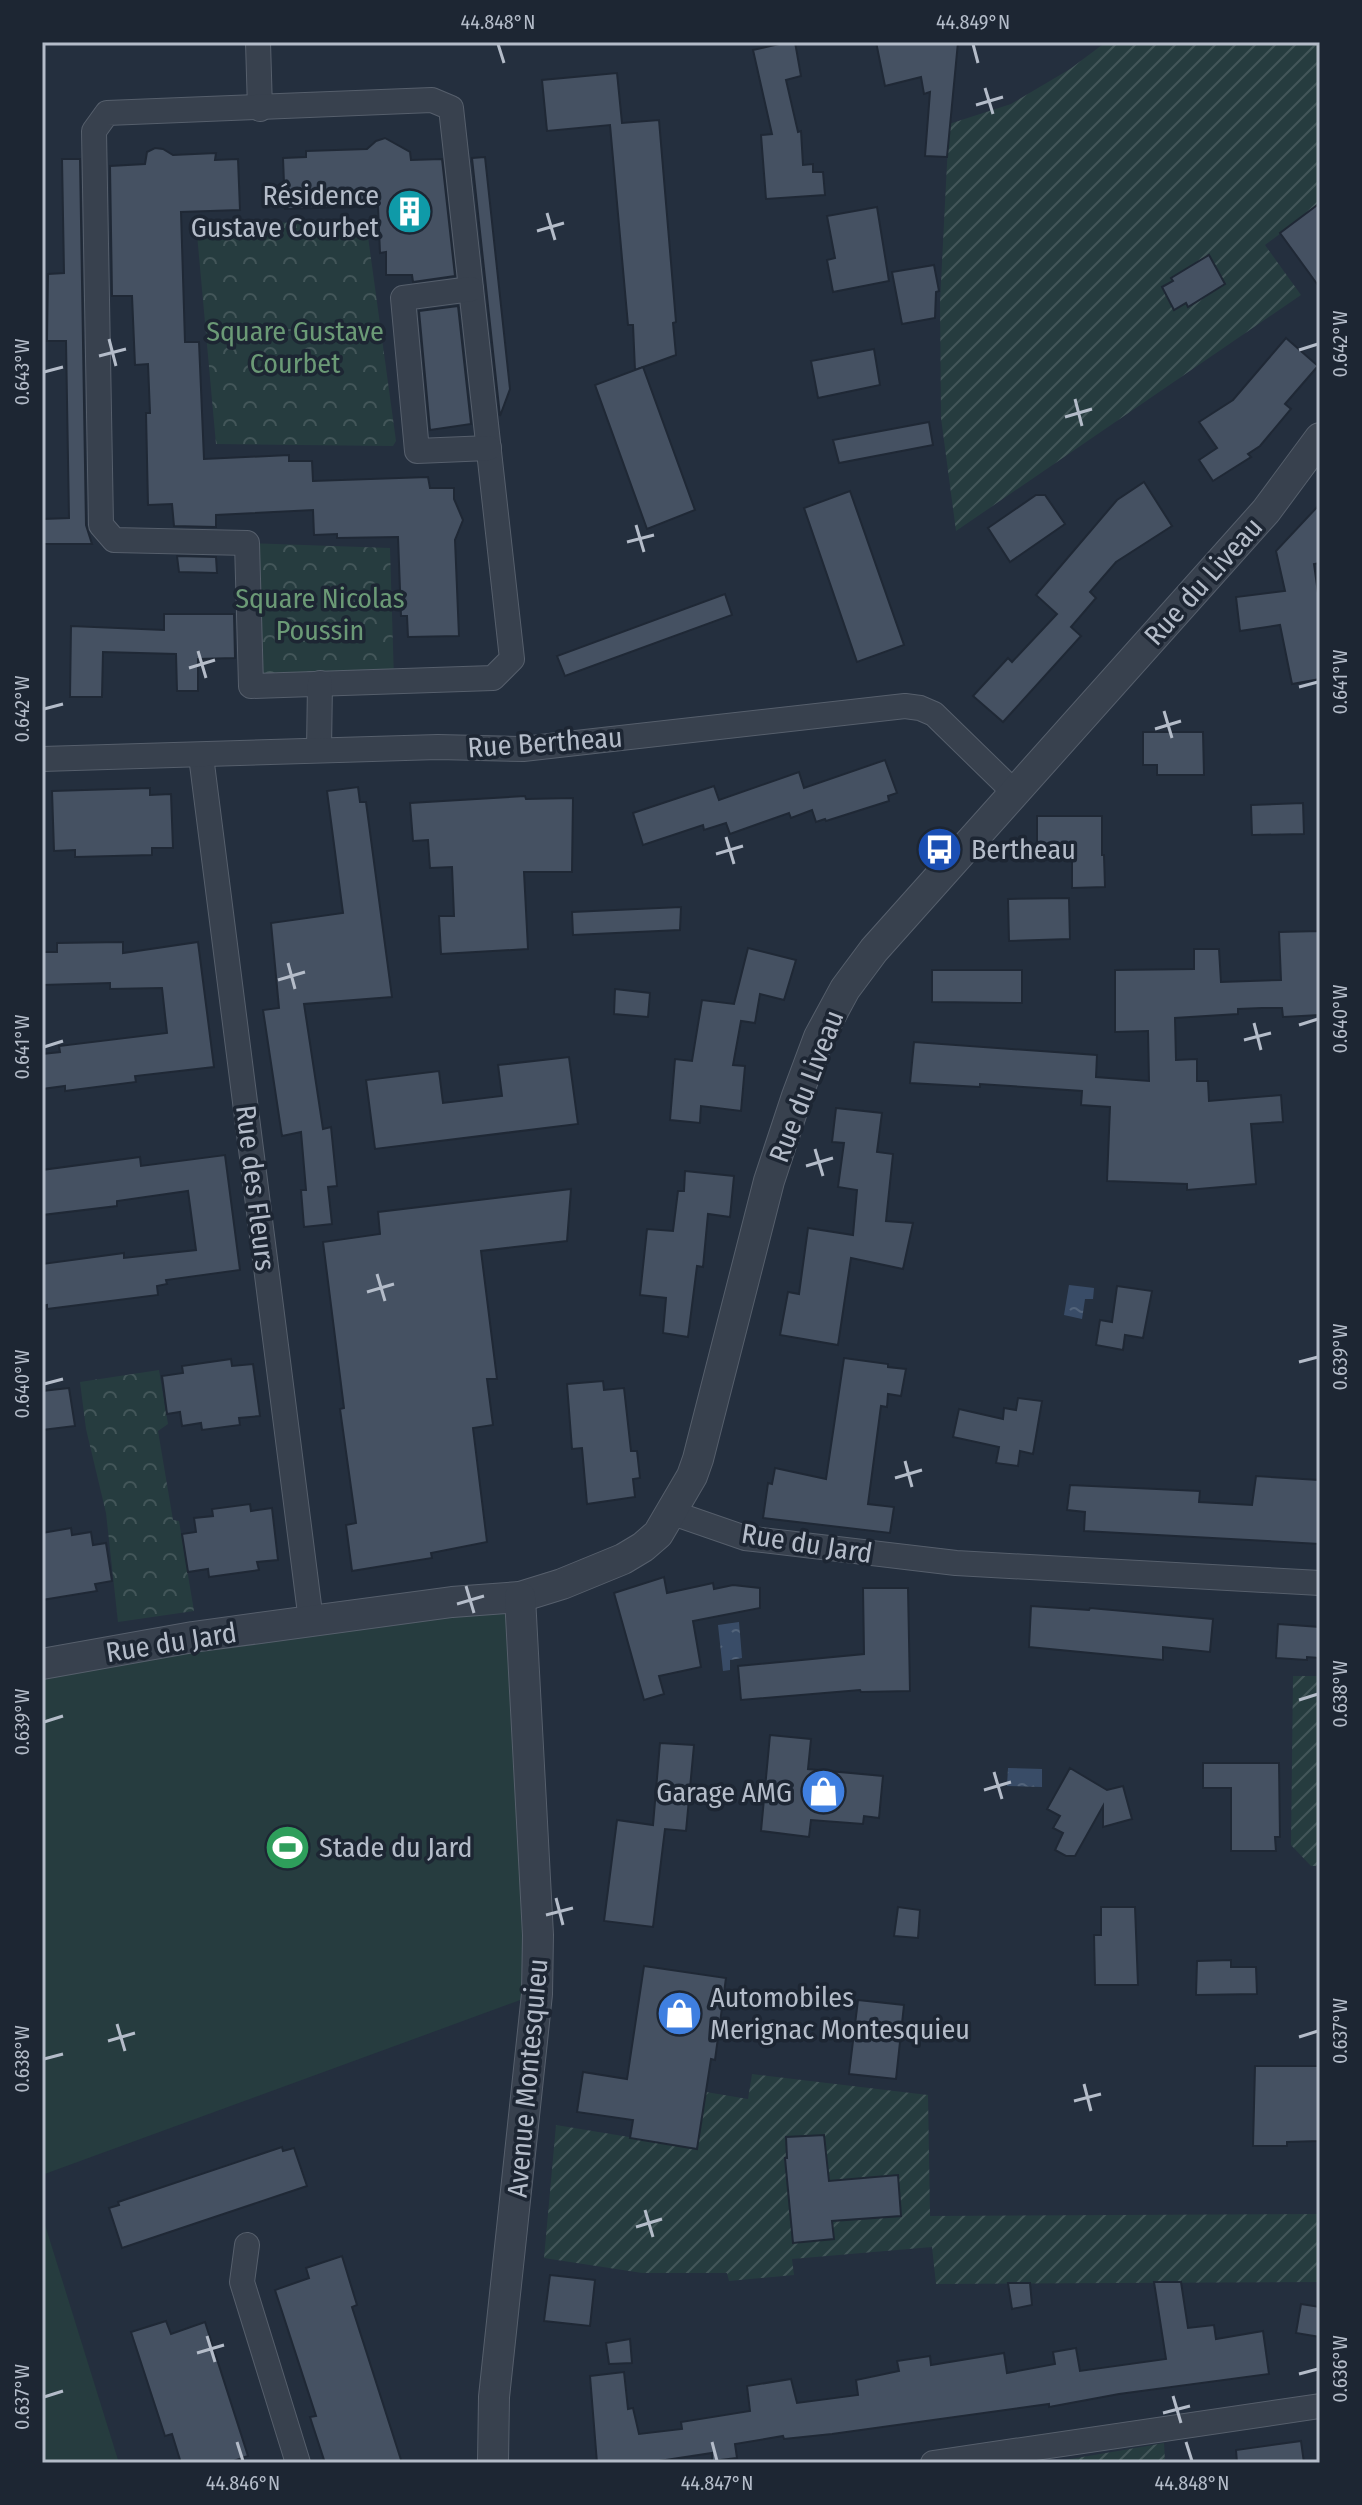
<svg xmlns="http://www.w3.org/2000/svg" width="1362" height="2505" viewBox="0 0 1362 2505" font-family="'Fira Sans Condensed',sans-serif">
	<defs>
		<pattern id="forest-crowns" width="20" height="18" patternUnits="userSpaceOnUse" patternTransform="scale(2)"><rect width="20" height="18" fill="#263c3f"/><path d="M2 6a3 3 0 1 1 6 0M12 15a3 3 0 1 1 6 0" fill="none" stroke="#435659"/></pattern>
		<pattern id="garden-furrows" width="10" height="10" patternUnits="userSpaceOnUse" patternTransform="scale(2)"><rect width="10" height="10" fill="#263c3f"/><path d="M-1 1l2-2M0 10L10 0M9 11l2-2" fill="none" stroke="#435659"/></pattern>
		<pattern id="water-ripples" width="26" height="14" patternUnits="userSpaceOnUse" patternTransform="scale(2)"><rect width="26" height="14" fill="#394c67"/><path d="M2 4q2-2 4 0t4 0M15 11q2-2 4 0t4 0" fill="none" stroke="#53647b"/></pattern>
	</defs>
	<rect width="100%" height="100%" fill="#242f3e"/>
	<g fill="url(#forest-crowns)">
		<polygon points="366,222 396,441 393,446 216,444 196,223"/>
		<polygon points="247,543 390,548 394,680 251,686"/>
		<polygon points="159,1370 168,1424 158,1431 173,1520 179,1521 194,1611 118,1622 106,1513 86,1429 80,1382"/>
	</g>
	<g fill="url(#garden-furrows)">
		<polygon points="1106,42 1320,42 1320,204 1265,245 1301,295 956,531 941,418 940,302 949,124 1011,104 1070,69"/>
		<polygon points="1293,1676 1320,1676 1320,1866 1311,1866 1291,1845"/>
		<polygon points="752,2074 928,2095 930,2216 1320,2214 1320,2282 936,2284 932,2247 792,2259 794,2275 729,2281 727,2273 642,2273 544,2258 556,2125 696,2148 706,2092 748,2099"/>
		<polygon points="1164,2443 1165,2463 1047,2463 1153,2445"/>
	</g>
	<g fill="#263c3f">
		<polygon points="520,1597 537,1994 42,2175 42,1664"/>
		<polygon points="42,2215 119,2463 42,2463"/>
	</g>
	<g fill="url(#water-ripples)">
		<polygon points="1069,1285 1094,1288 1093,1299 1085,1299 1082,1319 1064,1315"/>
		<polygon points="739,1622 742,1658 730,1660 730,1670 723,1671 718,1625"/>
		<polygon points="1008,1768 1042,1769 1042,1787 1007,1786"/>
	</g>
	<g fill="#455162" stroke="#1f2835" stroke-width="2">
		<polygon points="788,42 795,42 801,76 786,80 798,132 801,131 803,165 813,164 813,172 823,172 825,195 766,199 761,135 772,134 753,50"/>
		<polygon points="876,42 958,42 947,157 925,156 930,92 924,94 921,77 885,86"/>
		<polygon points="617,73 622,123 659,120 676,322 673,323 676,355 635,370 633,325 628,325 610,125 547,131 542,80"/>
		<polygon points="385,138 410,152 411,160 442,159 455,276 413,282 412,275 386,275 386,252 380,253 378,206 285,209 283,158 306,157 306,151 367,149 376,141"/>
		<polygon points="155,148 163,149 173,155 216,153 215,160 238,159 240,210 181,212 185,342 199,342 204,459 289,455 289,461 312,461 313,481 428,477 430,488 454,488 454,499 463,520 455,540 459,636 408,637 407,616 401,616 398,537 337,538 337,534 314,535 313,510 216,515 216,527 174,526 172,504 148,505 146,413 150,413 148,364 135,365 132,296 112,296 110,166 145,164 147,152"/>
		<polygon points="485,157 510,389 500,416 472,158"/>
		<polygon points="62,159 80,159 86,525 92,544 42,544 42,519 69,518 66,341 47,341 48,274 64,273"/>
		<polygon points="1320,203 1320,288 1280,233"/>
		<polygon points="877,207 889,281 833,292 827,260 835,258 827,216"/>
		<polygon points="1209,255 1225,284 1188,307 1186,303 1174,310 1162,287 1173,281 1171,278"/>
		<polygon points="934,265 939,291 936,292 935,318 902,324 892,272"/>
		<polygon points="458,306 471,424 430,430 419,311"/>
		<polygon points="1286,338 1318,366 1285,404 1291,409 1260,446 1248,454 1251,457 1213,481 1199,460 1217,448 1199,422 1233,400"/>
		<polygon points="874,349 880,385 818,398 811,361"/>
		<polygon points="643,367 695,510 647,529 595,385"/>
		<polygon points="929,422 933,445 839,463 833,440"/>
		<polygon points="1144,482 1172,526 1116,562 1090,592 1096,598 1071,627 1081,636 1003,722 973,696 1008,658 1012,662 1057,614 1036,595 1117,500"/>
		<polygon points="850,491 904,645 857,662 804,508"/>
		<polygon points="1036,495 1045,495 1065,524 1010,562 988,528"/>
		<polygon points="1320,504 1320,563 1314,564 1320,607 1320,679 1292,684 1280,625 1240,631 1236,597 1285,591 1276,551"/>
		<polygon points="177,556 216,557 217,573 179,572"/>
		<polygon points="725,594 732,615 565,676 557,656"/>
		<polygon points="164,614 234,614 235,658 198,659 198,691 177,691 176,654 103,652 102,697 70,697 71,626 164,630"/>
		<polygon points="1143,732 1203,732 1204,775 1157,775 1157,765 1143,765"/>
		<polygon points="885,760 897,793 888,796 889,801 826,821 825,819 816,822 812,810 791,818 789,813 730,834 726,823 704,830 703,825 643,845 633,813 714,786 719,800 799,772 804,788"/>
		<polygon points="358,787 360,802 366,802 392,997 304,1004 323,1129 331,1127 337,1186 328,1187 332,1224 304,1227 301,1190 306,1190 301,1132 282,1136 263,1010 279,1008 271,923 343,913 327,791"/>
		<polygon points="150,788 150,795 171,794 173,848 152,848 152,855 75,857 75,850 54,851 52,791"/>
		<polygon points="525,796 526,799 573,798 572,872 524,872 528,949 441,954 439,916 454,916 452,867 430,868 428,840 413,841 410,803"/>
		<polygon points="1303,803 1304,834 1252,835 1251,805"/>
		<polygon points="1037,816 1102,816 1102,855 1104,855 1105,887 1072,888 1072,852 1037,852"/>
		<polygon points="1069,898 1070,939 1009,941 1008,899"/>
		<polygon points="681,907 680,930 573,935 572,912"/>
		<polygon points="1320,931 1320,1015 1283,1017 1282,1008 1262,1008 1238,1009 1238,1014 1175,1018 1176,1060 1197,1059 1197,1081 1208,1081 1209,1101 1281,1095 1283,1122 1251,1124 1256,1184 1187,1190 1187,1184 1107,1181 1110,1107 1081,1105 1082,1091 980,1084 980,1087 910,1083 914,1042 1097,1055 1096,1077 1149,1081 1148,1031 1115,1032 1115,970 1194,969 1194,949 1219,949 1221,982 1281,980 1279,932"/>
		<polygon points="123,942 123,953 198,942 214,1067 135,1076 136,1082 65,1091 65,1086 42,1089 42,1054 60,1052 59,1046 167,1033 162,988 110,989 110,983 42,985 42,952 57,952 57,943"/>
		<polygon points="748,948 796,960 784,1000 760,994 755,1023 741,1021 733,1065 745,1066 741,1111 701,1106 700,1123 670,1120 675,1059 692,1061 702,1000 734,1004"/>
		<polygon points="932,970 1022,970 1022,1003 932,1002"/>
		<polygon points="615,989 650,993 648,1017 614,1014"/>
		<polygon points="569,1057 578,1124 375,1149 366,1080 439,1071 443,1103 502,1096 498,1065"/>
		<polygon points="836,1108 882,1113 877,1152 893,1154 886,1221 913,1223 903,1269 851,1258 838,1345 780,1335 788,1292 799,1294 808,1228 853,1235 857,1190 838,1187 844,1143 832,1142"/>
		<polygon points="225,1155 240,1270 166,1280 167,1284 157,1286 158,1295 47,1309 47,1305 42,1306 42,1264 124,1253 124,1258 196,1250 188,1191 117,1201 117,1206 42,1215 42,1170 140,1157 141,1166"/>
		<polygon points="685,1171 734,1176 730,1217 708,1214 703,1267 697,1266 688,1337 663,1333 666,1298 640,1295 647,1229 673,1231 678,1191 684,1191"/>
		<polygon points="571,1189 567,1241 481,1251 497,1379 487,1379 493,1425 473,1428 487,1542 431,1553 432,1558 352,1571 346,1525 356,1523 340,1409 344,1408 323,1242 380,1234 378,1212"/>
		<polygon points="1117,1286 1152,1291 1143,1338 1125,1335 1123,1350 1096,1345 1100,1320 1112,1322"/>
		<polygon points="844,1358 888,1364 888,1367 906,1369 901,1396 888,1394 887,1407 881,1406 868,1504 894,1507 890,1533 763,1518 768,1483 772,1484 775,1468 826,1479"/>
		<polygon points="231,1359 232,1366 253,1364 260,1416 239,1418 240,1425 202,1430 201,1423 182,1426 180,1412 167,1414 162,1376 183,1373 182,1366"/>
		<polygon points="603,1381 604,1390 624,1388 631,1451 637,1451 640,1478 633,1479 635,1497 587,1504 582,1448 572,1449 567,1384"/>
		<polygon points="69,1388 75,1426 42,1430 42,1391"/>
		<polygon points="1018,1398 1042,1401 1033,1454 1020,1451 1018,1466 996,1463 999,1447 953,1437 959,1409 1003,1419 1004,1408 1016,1410"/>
		<polygon points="1256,1476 1319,1480 1320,1544 1084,1531 1085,1512 1067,1510 1070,1485 1200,1491 1199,1502 1252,1505"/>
		<polygon points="250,1504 251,1511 272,1508 278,1560 257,1562 259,1570 209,1577 208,1569 188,1572 182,1534 196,1532 194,1518 213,1516 212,1509"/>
		<polygon points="71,1528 72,1535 91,1532 93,1545 106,1543 112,1581 95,1584 97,1591 42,1600 42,1533"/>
		<polygon points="664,1577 667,1593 713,1583 714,1589 733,1585 760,1588 760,1608 693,1621 701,1667 659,1676 664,1694 644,1700 614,1593"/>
		<polygon points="863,1588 908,1588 910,1691 861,1692 860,1690 741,1700 738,1666 864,1654"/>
		<polygon points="1031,1606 1089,1610 1090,1608 1213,1619 1210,1652 1163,1647 1163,1660 1029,1647"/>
		<polygon points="1278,1624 1320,1627 1320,1658 1307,1657 1307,1660 1276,1658"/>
		<polygon points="770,1735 811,1739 808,1769 883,1776 879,1818 864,1816 863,1824 811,1820 809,1837 761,1831"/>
		<polygon points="660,1743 694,1745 686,1831 665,1829 653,1927 604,1921 617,1820 653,1825"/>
		<polygon points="1203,1763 1279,1763 1280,1837 1275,1837 1276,1851 1231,1851 1231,1788 1203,1788"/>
		<polygon points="1070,1768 1107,1790 1123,1786 1132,1819 1103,1827 1103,1806 1075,1856 1066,1856 1055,1850 1063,1833 1053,1828 1060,1816 1047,1809"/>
		<polygon points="898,1907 920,1910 918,1938 894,1936"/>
		<polygon points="1101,1907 1135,1907 1138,1985 1095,1985 1094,1935 1101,1935"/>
		<polygon points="1231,1960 1231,1967 1256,1967 1257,1994 1196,1995 1197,1961"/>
		<polygon points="644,1966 726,1978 715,2060 711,2059 697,2149 630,2138 633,2120 577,2112 583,2072 627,2079"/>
		<polygon points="858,2000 904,2005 896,2079 849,2074"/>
		<polygon points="1255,2066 1320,2066 1320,2141 1287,2142 1287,2146 1253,2146"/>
		<polygon points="824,2135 829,2181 898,2175 901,2216 832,2221 834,2239 793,2243 785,2158 787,2158 786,2137"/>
		<polygon points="282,2147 283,2151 294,2148 307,2186 122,2248 109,2208 119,2205 118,2202"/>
		<polygon points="342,2256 357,2305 352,2307 402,2463 325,2463 310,2417 316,2416 275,2290 309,2278 306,2268"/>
		<polygon points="550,2275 595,2280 590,2326 544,2321"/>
		<polygon points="1154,2282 1181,2282 1188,2328 1214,2325 1216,2339 1263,2331 1269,2374 1119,2394 1049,2407 1049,2404 832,2434 784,2439 783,2436 735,2444 737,2458 712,2461 712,2453 646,2463 597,2463 590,2376 624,2372 628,2409 633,2408 639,2434 682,2429 681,2422 750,2411 747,2386 791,2379 797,2403 858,2395 856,2380 899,2371 897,2361 930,2356 931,2365 1004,2353 1007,2373 1055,2364 1053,2352 1076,2348 1080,2371 1166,2359"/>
		<polygon points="1008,2283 1030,2283 1032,2305 1012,2309"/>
		<polygon points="1301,2304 1320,2307 1320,2337 1296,2333"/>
		<polygon points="166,2321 171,2334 205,2322 248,2456 228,2463 181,2463 172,2434 165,2436 131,2332"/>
		<polygon points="630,2339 632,2363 609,2364 606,2343"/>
		<polygon points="1301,2441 1304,2463 1237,2463 1236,2450"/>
	</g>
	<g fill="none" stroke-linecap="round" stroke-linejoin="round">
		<defs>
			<g id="minor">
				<polyline points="258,42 260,109"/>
				<polygon points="432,100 451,108 512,659 493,678 251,686 247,543 114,540 101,525 94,131 107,113"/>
				<polyline points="471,289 403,298 417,451 489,448"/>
				<polyline points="319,750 320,683"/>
				<polyline points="201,756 311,1621"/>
				<polyline points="42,759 438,747 523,749 905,706 920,708 934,714 1014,792"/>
				<polyline points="670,1512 745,1538 956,1563 1320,1583"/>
				<polyline points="247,2245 242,2282 298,2463"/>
				<polyline points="933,2463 1320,2406"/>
			</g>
			<g id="tertiary">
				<polyline points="42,1664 193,1637 452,1602 520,1597 562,1584 623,1559 643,1547 658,1534 692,1476 698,1459 769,1181 797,1096 819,1037 845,989 874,950 1266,511 1320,438"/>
				<polyline points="493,2463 494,2397 537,1994 538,1935 520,1597"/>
			</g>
		</defs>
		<use href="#minor" stroke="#565f6c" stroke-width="26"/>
		<use href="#tertiary" stroke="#565f6c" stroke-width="32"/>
		<use href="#minor" stroke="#38414e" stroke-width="24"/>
		<use href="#tertiary" stroke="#38414e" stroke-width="30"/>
	</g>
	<path fill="none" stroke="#b4bcc9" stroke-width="3" d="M498,44L504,63M973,44L978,63M985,88L993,114M976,105L1003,97M547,213L555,240M537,231L564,223M109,339L116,366M1299,350L1318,344M99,356L126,349M44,372L63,367M1075,399L1082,426M1065,417L1092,409M636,525L644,552M627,542L654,535M198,651L206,678M189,668L215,660M1299,687L1318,682M44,709L63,704M1164,711L1172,738M1155,729L1181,721M726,837L734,864M716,854L743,846M288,963L295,989M278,980L305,972M1254,1023L1261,1050M1299,1025L1318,1019M1244,1040L1271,1033M44,1047L63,1041M815,1149L823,1176M806,1166L833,1158M377,1274L385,1301M367,1292L394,1284M1299,1362L1318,1357M44,1384L63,1379M905,1461L912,1487M895,1478L922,1470M466,1586L474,1613M457,1604L484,1596M1299,1700L1318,1694M44,1722L63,1716M994,1772L1002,1799M984,1790L1011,1782M556,1898L563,1925M546,1915L573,1908M117,2024L125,2051M1299,2037L1318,2031M108,2041L135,2033M44,2059L63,2054M1084,2084L1091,2111M1074,2101L1101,2094M645,2210L653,2237M636,2227L662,2219M207,2336L215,2362M197,2353L224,2345M1299,2374L1318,2369M1173,2396L1181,2423M44,2397L63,2391M1163,2413L1190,2406M237,2442L243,2461M712,2442L717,2461M1186,2442L1192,2461"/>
	<defs>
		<symbol id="building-disc" viewBox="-11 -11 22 22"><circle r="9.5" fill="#0f9aa8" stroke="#1d2633"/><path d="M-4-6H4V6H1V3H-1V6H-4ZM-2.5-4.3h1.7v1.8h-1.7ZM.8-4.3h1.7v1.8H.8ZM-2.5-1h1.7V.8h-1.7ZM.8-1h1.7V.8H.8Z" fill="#fff"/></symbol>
		<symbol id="bus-disc" viewBox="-11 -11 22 22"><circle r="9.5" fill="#1a4fb4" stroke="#1d2633"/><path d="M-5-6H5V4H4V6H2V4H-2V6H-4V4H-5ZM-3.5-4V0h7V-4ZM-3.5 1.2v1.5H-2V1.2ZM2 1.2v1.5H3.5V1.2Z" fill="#fff"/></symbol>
		<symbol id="shop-disc" viewBox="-11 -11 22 22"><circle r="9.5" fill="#3f7fe0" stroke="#1d2633"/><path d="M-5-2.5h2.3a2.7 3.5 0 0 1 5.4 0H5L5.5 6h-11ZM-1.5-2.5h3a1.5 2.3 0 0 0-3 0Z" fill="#fff"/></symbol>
		<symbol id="stadium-disc" viewBox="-11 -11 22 22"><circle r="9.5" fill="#2e9e5b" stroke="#1d2633"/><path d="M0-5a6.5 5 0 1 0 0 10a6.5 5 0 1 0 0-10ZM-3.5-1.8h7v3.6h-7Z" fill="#fff"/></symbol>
	</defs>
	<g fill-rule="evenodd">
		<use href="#building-disc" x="384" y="186" width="51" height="51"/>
		<use href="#bus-disc" x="914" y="824" width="51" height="51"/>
		<use href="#shop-disc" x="798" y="1766" width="51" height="51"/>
		<use href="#stadium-disc" x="262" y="1822" width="51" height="51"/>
		<use href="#shop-disc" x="654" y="1988" width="51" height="51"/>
	</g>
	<g text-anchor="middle" stroke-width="7" stroke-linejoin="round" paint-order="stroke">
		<g font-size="28" fill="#b4bcc9" stroke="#1d2633" text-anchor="start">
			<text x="379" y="205" text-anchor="end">Résidence<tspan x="379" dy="32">Gustave Courbet</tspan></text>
			<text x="971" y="859">Bertheau</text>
			<text x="792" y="1802" text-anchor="end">Garage AMG</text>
			<text x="319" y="1857">Stade du Jard</text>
			<text x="710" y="2007">Automobiles<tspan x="710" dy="32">Merignac Montesquieu</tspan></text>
		</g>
		<g font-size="28" fill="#6b9a76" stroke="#1d2633">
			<text x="295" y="341">Square Gustave<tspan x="295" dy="32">Courbet</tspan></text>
			<text x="320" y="608">Square Nicolas<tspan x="320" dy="32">Poussin</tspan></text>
		</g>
		<g font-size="28" fill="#b4bcc9" stroke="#1d2633">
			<text transform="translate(1203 581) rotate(-48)" y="10">Rue du Liveau</text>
			<text transform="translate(545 742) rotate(-4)" y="10">Rue Bertheau</text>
			<text transform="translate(806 1086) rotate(-69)" y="10">Rue du Liveau</text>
			<text transform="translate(256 1188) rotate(83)" y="10">Rue des Fleurs</text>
			<text transform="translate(807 1543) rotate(9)" y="10">Rue du Jard</text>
			<text transform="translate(171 1642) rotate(-9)" y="10">Rue du Jard</text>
			<text transform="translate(527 2078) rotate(-85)" y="10">Avenue Montesquieu</text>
		</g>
	</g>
	<rect width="1362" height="2505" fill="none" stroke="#1d2633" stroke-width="88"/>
	<rect x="44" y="44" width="1274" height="2417" fill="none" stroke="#b4bcc9" stroke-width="3"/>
	<g font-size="20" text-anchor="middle" fill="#b4bcc9">
		<text x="498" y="29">44.848°N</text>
		<text x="973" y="29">44.849°N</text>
		<text transform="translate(1340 344) rotate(-90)" y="7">0.642°W</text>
		<text transform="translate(22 372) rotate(-90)" y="7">0.643°W</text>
		<text transform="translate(1340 682) rotate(-90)" y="7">0.641°W</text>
		<text transform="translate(22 709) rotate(-90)" y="7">0.642°W</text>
		<text transform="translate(1340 1019) rotate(-90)" y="7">0.640°W</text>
		<text transform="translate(22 1047) rotate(-90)" y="7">0.641°W</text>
		<text transform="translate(1340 1357) rotate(-90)" y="7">0.639°W</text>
		<text transform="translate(22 1384) rotate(-90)" y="7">0.640°W</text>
		<text transform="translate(1340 1694) rotate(-90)" y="7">0.638°W</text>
		<text transform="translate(22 1722) rotate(-90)" y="7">0.639°W</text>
		<text transform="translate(1340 2031) rotate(-90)" y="7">0.637°W</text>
		<text transform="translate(22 2059) rotate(-90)" y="7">0.638°W</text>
		<text transform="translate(1340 2369) rotate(-90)" y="7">0.636°W</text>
		<text transform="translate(22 2397) rotate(-90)" y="7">0.637°W</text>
		<text x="243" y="2490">44.846°N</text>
		<text x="717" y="2490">44.847°N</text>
		<text x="1192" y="2490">44.848°N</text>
	</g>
</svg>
